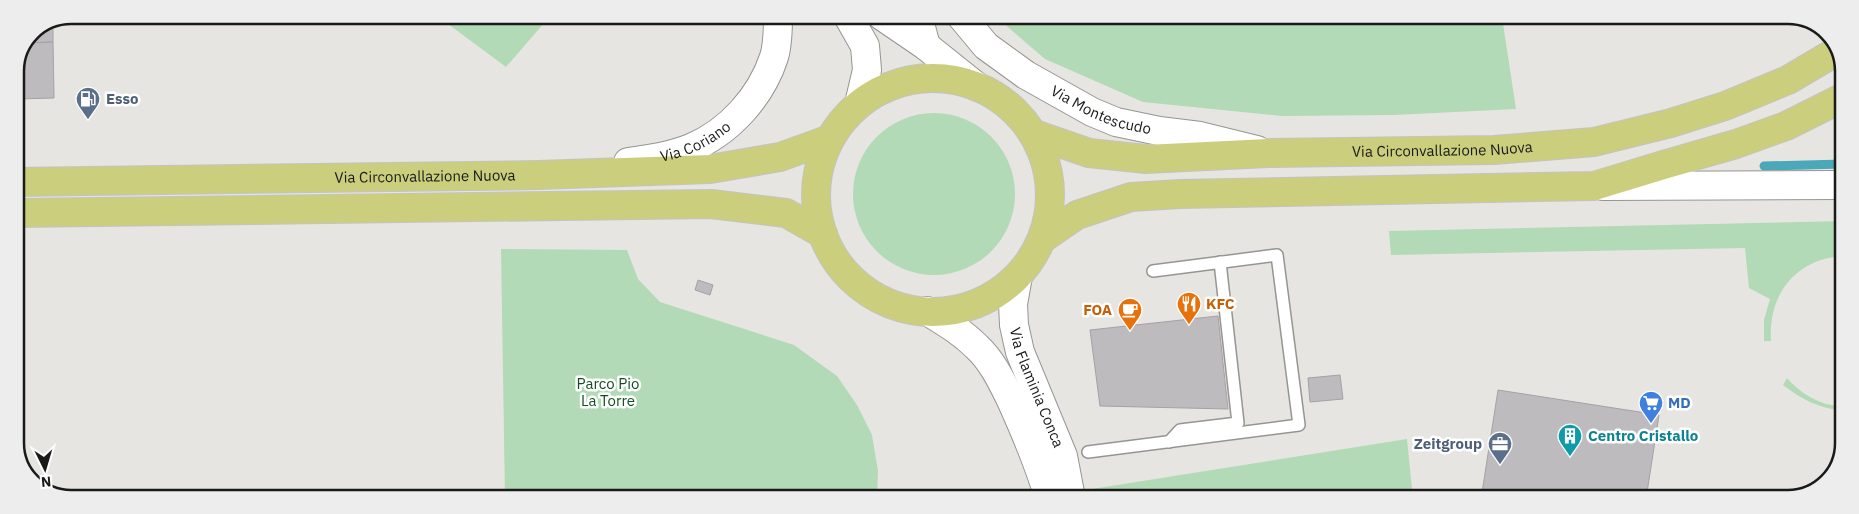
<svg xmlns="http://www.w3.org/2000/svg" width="1859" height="514" viewBox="0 0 1859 514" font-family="'IBM Plex Sans',sans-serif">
	<rect width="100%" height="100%" fill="#e6e5e2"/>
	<g fill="#b3dab6">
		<polygon points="436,15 550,16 506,67"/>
		<polygon points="997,16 1502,17 1516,109 1394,115 1282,116 1143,102 1045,59 1010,29"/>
		<circle cx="934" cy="194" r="81"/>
		<path d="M1843,221V256C1795,259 1768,295 1771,341H1764V320L1770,299L1749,288L1745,248L1391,255L1389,231Z"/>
		<polygon points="501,249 627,250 638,279 660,302 794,345 837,376 857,405 872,435 878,471 877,498 505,498"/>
		<path d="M1787,378C1801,394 1821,406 1842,406V410C1820,409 1801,399 1783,385Z"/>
		<polygon points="1407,439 1413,499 1093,498 1092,489"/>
	</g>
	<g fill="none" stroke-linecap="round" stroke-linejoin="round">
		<polyline stroke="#4ba8b8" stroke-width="9" points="1764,166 1843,164"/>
	</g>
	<g fill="#bdbbbe" stroke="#a4a2a5">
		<polygon points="53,22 53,42 27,43 31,31"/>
		<polygon points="53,42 54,98 18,99 18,63 27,43"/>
		<polygon points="698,280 713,285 710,295 695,290"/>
		<polygon points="1218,316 1228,409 1100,406 1090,330"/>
		<polygon points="1340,375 1343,399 1310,402 1308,378"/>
		<polygon points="1498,390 1659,415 1646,499 1481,499"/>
	</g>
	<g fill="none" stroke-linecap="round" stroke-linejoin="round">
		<defs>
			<g id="service">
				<polyline points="1169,442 1180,430 1238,423 1220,262"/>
				<polyline points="1088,452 1299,425 1277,255 1153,271"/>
			</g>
			<g id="tertiary">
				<polyline points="918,16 926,46"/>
				<path id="s1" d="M961,16L986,46L1026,75L1092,112L1116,122L1159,131L1200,136L1257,150"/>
				<path id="s2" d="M1018,276L1013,304L1014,325L1020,352L1063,456L1071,498"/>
				<path d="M927,311C945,322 962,332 977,347C992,361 1001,380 1010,398C1025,431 1039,464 1049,498"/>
			</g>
			<g id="secondary">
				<polyline points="848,16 865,46 867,70 859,104"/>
				<polyline points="882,16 926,46 976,86"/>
				<path id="s3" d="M628,162C650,159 671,156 691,148C729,132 761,97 774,57C778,44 778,29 778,16"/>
				<polyline points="1603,186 1843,185"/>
			</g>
			<g id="primary">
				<circle cx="933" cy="195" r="117"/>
				<path id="s4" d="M1034,134L1089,153L1146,159L1268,153L1494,150L1594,142L1671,123L1725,106L1788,80L1837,51"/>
				<path id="s5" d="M15,182L539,175L710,169L780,157L830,139"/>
				<polyline points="15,213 711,204 786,213 823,234"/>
				<polyline points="1042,239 1077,215 1131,197 1180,194 1594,186 1663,165 1736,144 1786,126 1844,97"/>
			</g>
		</defs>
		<use href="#service" stroke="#969592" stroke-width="14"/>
		<use href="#tertiary" stroke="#969592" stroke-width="30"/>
		<use href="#secondary" stroke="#969592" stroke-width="30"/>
		<use href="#primary" stroke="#c3c3c3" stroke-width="30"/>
		<use href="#service" stroke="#fff" stroke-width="11"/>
		<use href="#tertiary" stroke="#fff" stroke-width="28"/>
		<use href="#secondary" stroke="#fff" stroke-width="28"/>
		<use href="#primary" stroke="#cbcf7d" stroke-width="28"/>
	</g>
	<defs>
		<symbol id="fuel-pin" viewBox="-11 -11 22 30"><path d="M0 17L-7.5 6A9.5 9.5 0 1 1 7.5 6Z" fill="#5c6f8a" stroke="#fff"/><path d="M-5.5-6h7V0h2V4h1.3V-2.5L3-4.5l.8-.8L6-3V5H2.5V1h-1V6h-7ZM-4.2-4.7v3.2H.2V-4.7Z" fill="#fff"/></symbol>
		<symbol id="restaurant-pin" viewBox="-11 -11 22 30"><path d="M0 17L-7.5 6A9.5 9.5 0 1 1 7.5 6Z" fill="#e8710a" stroke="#fff"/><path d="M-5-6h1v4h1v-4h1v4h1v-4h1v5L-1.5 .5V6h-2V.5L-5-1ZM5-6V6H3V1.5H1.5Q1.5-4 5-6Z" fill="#fff"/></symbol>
		<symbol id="cafe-pin" viewBox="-11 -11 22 30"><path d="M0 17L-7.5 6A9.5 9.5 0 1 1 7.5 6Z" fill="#e8710a" stroke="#fff"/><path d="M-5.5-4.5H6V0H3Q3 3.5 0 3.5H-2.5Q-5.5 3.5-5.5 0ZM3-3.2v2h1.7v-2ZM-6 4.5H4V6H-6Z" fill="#fff"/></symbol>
		<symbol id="supermarket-pin" viewBox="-11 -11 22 30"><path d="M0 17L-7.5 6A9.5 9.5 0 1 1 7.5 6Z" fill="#3f7fe0" stroke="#fff"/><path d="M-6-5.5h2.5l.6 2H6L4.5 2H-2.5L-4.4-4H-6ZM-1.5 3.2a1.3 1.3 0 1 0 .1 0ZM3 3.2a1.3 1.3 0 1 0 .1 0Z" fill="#fff"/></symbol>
		<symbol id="building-pin" viewBox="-11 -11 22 30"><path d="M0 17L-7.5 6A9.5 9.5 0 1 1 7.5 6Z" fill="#0f9aa8" stroke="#fff"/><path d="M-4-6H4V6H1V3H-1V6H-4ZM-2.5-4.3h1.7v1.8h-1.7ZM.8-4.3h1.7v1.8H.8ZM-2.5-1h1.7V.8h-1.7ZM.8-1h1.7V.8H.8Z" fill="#fff"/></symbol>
		<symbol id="office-pin" viewBox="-11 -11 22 30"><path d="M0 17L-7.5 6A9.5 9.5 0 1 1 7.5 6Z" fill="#5c6f8a" stroke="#fff"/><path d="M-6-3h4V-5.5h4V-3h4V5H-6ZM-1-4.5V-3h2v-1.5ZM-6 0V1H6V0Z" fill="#fff"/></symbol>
	</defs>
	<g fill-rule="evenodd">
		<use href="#fuel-pin" x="74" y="85" width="28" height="38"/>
		<use href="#restaurant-pin" x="1175" y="290" width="28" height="38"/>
		<use href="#cafe-pin" x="1116" y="296" width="28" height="38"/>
		<use href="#supermarket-pin" x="1637" y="389" width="28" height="38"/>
		<use href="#building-pin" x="1556" y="422" width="28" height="38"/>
		<use href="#office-pin" x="1486" y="430" width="28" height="38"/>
	</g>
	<g text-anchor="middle" stroke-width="5" stroke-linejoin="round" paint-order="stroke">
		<g font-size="15" font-weight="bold" fill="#4e5e75" stroke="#fff" text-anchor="start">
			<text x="106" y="104">Esso</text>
			<text x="1482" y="449" text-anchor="end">Zeitgroup</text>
		</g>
		<g font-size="15" fill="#1a1a19" stroke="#fff">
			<text dy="5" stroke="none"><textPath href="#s1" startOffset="172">Via Montescudo</textPath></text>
			<text dy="5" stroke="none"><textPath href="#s3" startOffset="71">Via Coriano</textPath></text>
			<text dy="5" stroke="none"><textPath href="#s4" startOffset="412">Via Circonvallazione Nuova</textPath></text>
			<text dy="5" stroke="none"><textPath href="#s5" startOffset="410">Via Circonvallazione Nuova</textPath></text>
			<text dy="5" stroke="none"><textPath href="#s2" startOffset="116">Via Flaminia Conca</textPath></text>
		</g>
		<g font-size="15" font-weight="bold" fill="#c56008" stroke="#fff" text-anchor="start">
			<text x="1206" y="309">KFC</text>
			<text x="1112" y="315" text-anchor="end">FOA</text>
		</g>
		<g font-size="15" fill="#144e20" stroke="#fff">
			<text x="608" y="389">Parco Pio<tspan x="608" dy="17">La Torre</tspan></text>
		</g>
		<g font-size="15" font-weight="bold" fill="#366cbe" stroke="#fff" text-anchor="start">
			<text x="1668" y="408">MD</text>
		</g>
		<g font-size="15" font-weight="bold" fill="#0d838f" stroke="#fff" text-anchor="start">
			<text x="1588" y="441">Centro Cristallo</text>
		</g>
	</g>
	<path d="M0 0H1859V514H0ZM71 24H1788A47 47 0 0 1 1835 71V443A47 47 0 0 1 1788 490H71A47 47 0 0 1 24 443V71A47 47 0 0 1 71 24Z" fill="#ededed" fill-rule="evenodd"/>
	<path fill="none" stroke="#1a1a19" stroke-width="2.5" d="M71 24H1788A47 47 0 0 1 1835 71V443A47 47 0 0 1 1788 490H71A47 47 0 0 1 24 443V71A47 47 0 0 1 71 24Z"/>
	<g transform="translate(45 469) rotate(175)" stroke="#ffffff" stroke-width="4" paint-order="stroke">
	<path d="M0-4L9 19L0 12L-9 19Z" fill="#1a1a19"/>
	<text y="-8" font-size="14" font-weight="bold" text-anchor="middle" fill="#1a1a19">N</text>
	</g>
</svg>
